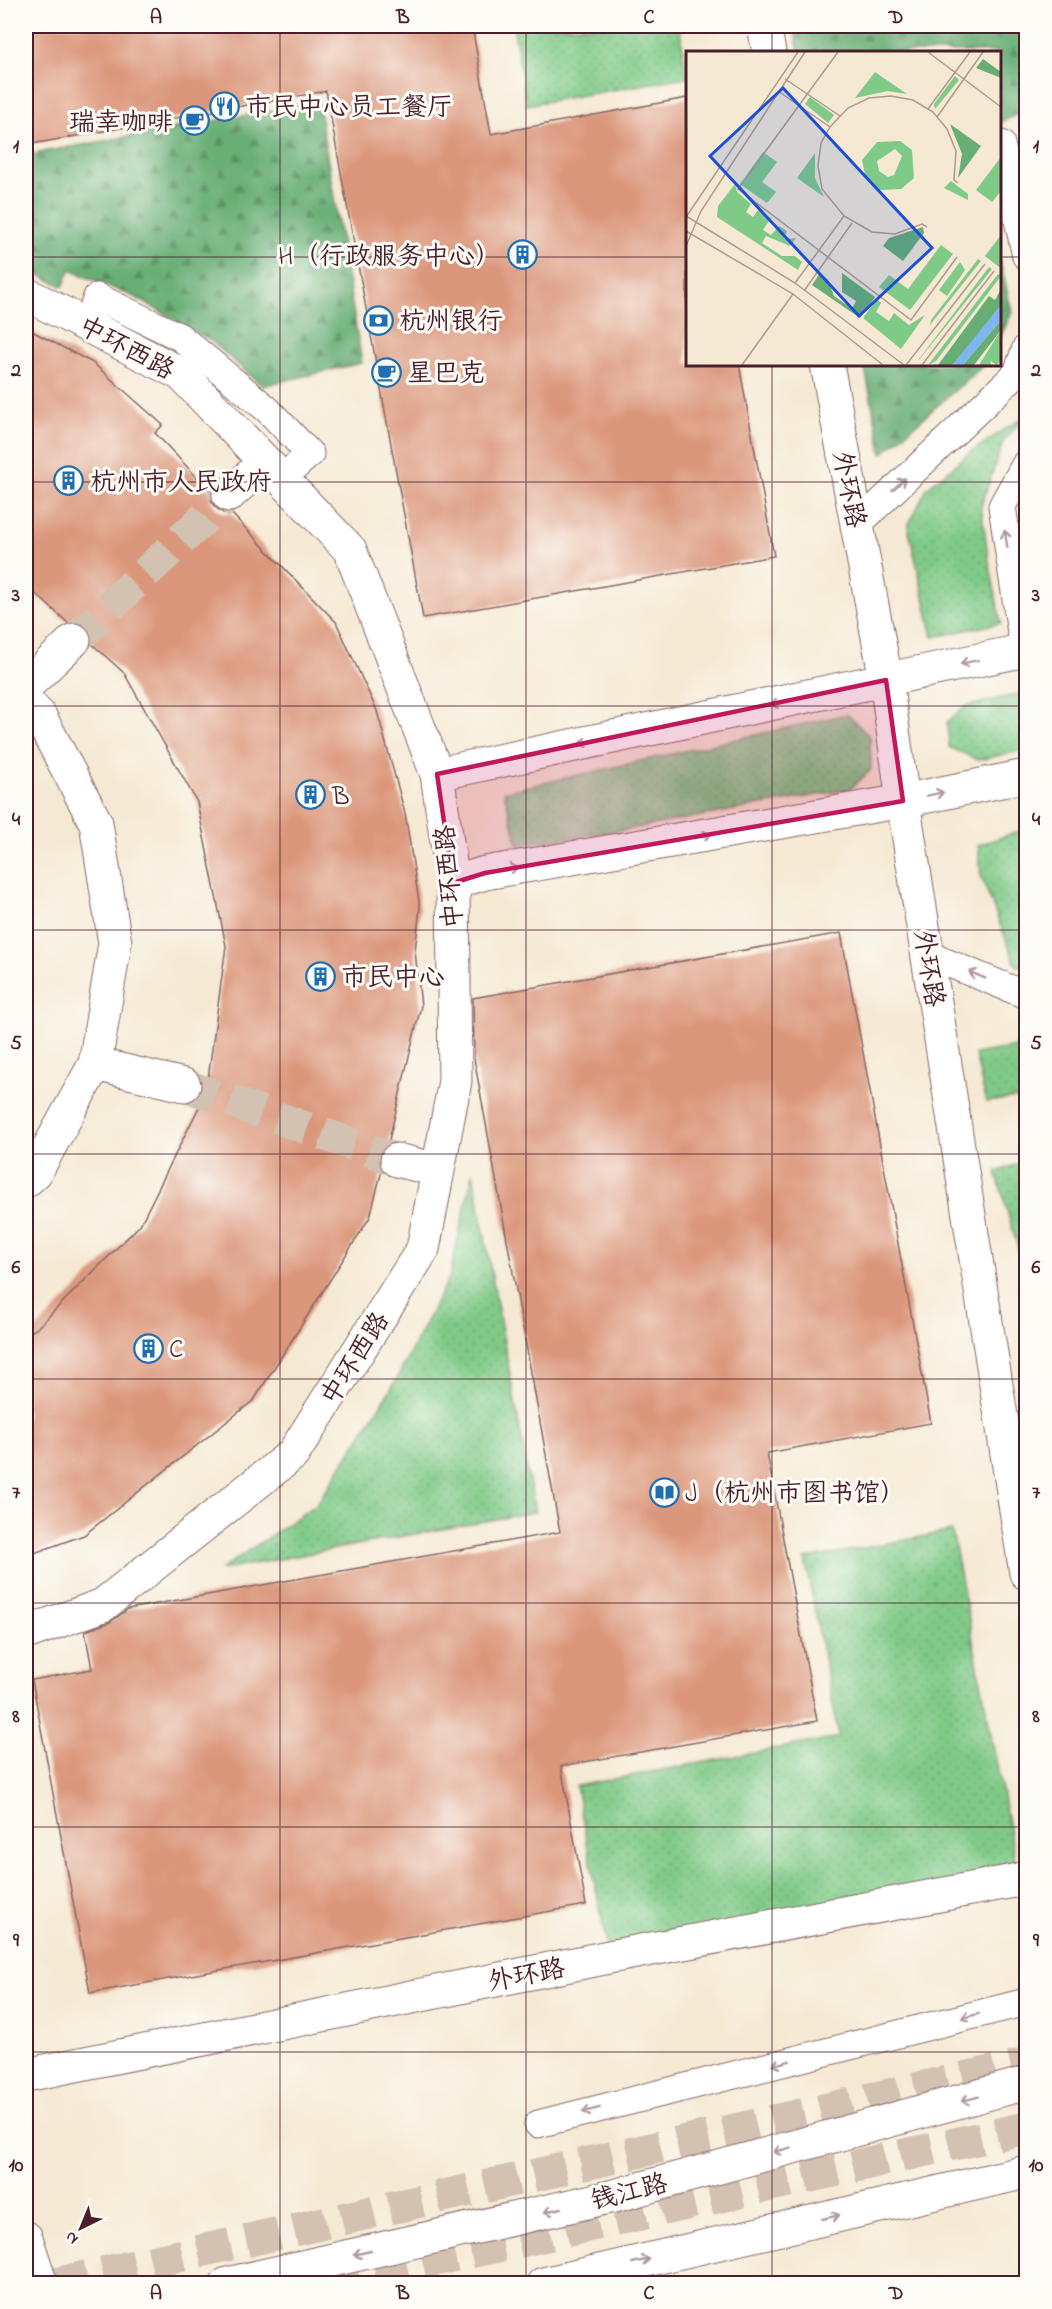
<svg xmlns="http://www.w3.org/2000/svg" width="1052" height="2309" viewBox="0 0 1052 2309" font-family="'Indie Flower','LXGW WenKai TC',sans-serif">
	<defs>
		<pattern id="grass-dots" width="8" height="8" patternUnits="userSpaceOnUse" patternTransform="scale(1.5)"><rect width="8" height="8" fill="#80ca88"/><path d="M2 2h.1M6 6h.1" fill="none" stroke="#70ad76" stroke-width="1.8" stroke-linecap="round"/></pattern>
		<pattern id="forest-firs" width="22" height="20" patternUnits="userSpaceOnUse" patternTransform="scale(1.5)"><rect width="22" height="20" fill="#68ae74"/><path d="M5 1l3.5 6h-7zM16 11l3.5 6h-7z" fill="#588d5f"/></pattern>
	</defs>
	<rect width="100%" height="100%" fill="#fdfcf7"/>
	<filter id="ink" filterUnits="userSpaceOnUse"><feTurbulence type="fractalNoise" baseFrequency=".0167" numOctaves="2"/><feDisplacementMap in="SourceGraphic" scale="12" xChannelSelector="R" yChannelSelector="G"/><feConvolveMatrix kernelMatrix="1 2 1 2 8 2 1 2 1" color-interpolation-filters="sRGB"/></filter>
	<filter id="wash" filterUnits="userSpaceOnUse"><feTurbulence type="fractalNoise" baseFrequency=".008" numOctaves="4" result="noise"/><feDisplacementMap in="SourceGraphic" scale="24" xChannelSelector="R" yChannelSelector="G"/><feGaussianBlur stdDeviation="1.35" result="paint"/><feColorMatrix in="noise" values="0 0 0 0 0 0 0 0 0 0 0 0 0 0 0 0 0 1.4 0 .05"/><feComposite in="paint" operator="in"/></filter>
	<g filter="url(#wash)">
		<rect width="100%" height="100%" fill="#f5e9d3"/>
		<g fill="url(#grass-dots)" stroke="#65745a" stroke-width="1.5">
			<polygon points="513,26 679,26 687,77 527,105"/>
			<polygon points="1026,415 1003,442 981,506 988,556 1001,623 933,637 908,526 927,488 972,451"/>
			<polygon points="1026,692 1026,750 978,760 949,747 947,722 964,707"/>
			<polygon points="847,714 870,737 871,770 850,789 630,829 518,845 504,792"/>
			<polygon points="1026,829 1026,968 1016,965 981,876 978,845"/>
			<polygon points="1026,1045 1026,1097 986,1102 975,1054"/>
			<polygon points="1026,1161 1026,1272 1025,1273 996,1172"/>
			<polygon points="473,1172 535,1512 220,1570 317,1504 394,1384 450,1275"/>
			<polygon points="952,1531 1019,1880 609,1957 576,1786 839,1737 805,1559"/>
		</g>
		<g fill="url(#forest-firs)" stroke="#596650" stroke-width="1.5">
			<polygon points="817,26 1026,26 1026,112 1000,122 1000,52 799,52 794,31"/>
			<polygon points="318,102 362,363 262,386 211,341 137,298 70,270 63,287 26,268 26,155"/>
			<polygon points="1000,260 1012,312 1000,338"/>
			<polygon points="864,364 984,364 984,365 882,454"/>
		</g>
		<g id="blocks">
			<g fill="#db977b">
				<polygon points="26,26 472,26 491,134 687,98 687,364 739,364 774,556 423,618 326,91 26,145"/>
				<polygon points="26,328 93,363 163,425 155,433 211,492 211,500 215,507 223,513 231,513 336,622 377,711 405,813 420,908 415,951 421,1006 388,1144 383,1147 379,1156 382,1170 370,1217 254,1400 84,1535 26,1556 26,1334 36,1329 140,1225 206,1093 226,946 197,802 124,673 92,644 92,635 87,627 79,622 68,623 26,585"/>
				<polygon points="841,933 931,1423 767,1453 817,1721 561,1766 586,1905 90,1993 32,1680 92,1669 85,1631 110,1622 128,1609 560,1532 474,1058 473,998"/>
			</g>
		</g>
	</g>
	<g filter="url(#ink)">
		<use href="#blocks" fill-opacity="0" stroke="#866666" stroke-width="1.5"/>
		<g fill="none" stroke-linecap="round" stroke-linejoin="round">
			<g stroke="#d3c1b1" stroke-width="33" stroke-dasharray="33 16" stroke-linecap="butt">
				<polyline points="74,640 229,495"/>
				<polyline points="184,1085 397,1160"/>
			</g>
			<g stroke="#d3c1b1" stroke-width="33" stroke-dasharray="33 16" stroke-linecap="butt">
				<polyline points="55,2284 1026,2064"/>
				<polyline points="327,2284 1026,2128"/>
			</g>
			<defs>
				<g id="lane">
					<polyline points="1001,144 1026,256"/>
					<polyline points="87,325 97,297 180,337 268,410 310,454 282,478"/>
					<polyline points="1026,463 1002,506 1021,632 1026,631"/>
					<polyline points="857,525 1017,373 1026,348"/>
					<polyline points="928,955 1026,995"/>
					<polyline points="538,2124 1026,2002"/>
				</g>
				<g id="street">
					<polyline points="764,26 769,52"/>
					<polyline points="26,294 181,374 350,550 437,774 453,883 455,1081 423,1249 293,1454 103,1605 26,1633"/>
					<polyline points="827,364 886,680 903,801 1026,1573"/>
					<polyline points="229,495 265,462"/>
					<polyline points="26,686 74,640"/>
					<polyline points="26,702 39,715 96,823 115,943 95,1064 35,1173 26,1181"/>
					<polyline points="437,774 1026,650"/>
					<polyline points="453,883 485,873 903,801 1026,776"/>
					<polyline points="95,1064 184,1085"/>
					<polyline points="397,1160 437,1170"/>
					<polyline points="26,2075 609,1957 1019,1880 1026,1877"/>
					<polyline points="26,2238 41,2284"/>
				</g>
				<g id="secondary">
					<polyline points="227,2284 614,2196 1026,2083"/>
					<polyline points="543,2284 1026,2172"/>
				</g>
			</defs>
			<use href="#lane" stroke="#866666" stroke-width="29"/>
			<use href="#street" stroke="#866666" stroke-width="35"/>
			<use href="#secondary" stroke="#866666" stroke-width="35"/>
			<use href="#lane" stroke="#fff" stroke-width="27"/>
			<use href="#street" stroke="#fff" stroke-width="33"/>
			<use href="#secondary" stroke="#fff" stroke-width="33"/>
		</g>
		<defs><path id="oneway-shaft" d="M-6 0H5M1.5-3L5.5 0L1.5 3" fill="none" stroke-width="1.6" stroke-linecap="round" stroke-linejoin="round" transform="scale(1.5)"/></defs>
		<g stroke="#ae9aa0">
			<use href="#oneway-shaft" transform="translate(899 484) rotate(-43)"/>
			<use href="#oneway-shaft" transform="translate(1006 539) rotate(-99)"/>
			<use href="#oneway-shaft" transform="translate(969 662) rotate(168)"/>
			<use href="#oneway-shaft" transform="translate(779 703) rotate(168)"/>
			<use href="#oneway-shaft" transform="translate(588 742) rotate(168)"/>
			<use href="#oneway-shaft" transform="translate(935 794) rotate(-12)"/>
			<use href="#oneway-shaft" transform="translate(702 836) rotate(-10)"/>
			<use href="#oneway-shaft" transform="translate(509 869) rotate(-10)"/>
			<use href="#oneway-shaft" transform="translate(977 975) rotate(-158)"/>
			<use href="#oneway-shaft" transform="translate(970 2016) rotate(166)"/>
			<use href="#oneway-shaft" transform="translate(781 2063) rotate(166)"/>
			<use href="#oneway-shaft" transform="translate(970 2099) rotate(165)"/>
			<use href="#oneway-shaft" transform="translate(591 2110) rotate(166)"/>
			<use href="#oneway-shaft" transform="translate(782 2150) rotate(165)"/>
			<use href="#oneway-shaft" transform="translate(553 2210) rotate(167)"/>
			<use href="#oneway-shaft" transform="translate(831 2217) rotate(-13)"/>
			<use href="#oneway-shaft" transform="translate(362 2253) rotate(167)"/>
			<use href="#oneway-shaft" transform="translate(641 2261) rotate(-13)"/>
		</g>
	</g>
	<path fill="#c2185b" fill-opacity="0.2" stroke="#c2185b" stroke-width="4.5" stroke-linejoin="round" d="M886,680L903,801L485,873L453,883L437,774Z"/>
	<path fill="none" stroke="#4a1f2b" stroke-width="1.5" stroke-opacity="0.55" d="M280,26V2284M526,26V2284M772,26V52M26,257H688M1000,257H1026M772,364V2284M26,482H1026M26,706H1026M26,930H1026M26,1154H1026M26,1379H1026M26,1603H1026M26,1827H1026M26,2052H1026"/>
	<defs>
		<symbol id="restaurant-ring" viewBox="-11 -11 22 22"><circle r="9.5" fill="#fdfcf7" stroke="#1f6fb2" stroke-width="1.5"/><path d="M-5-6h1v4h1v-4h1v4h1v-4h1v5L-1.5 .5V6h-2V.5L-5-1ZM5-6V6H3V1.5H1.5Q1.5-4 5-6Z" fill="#1f6fb2"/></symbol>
		<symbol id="cafe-ring" viewBox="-11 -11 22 22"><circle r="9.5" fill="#fdfcf7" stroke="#1f6fb2" stroke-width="1.5"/><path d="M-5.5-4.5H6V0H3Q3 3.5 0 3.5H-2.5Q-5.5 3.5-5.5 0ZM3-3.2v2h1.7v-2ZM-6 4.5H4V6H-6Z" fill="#1f6fb2"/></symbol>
		<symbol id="building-ring" viewBox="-11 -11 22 22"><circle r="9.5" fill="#fdfcf7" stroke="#1f6fb2" stroke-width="1.5"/><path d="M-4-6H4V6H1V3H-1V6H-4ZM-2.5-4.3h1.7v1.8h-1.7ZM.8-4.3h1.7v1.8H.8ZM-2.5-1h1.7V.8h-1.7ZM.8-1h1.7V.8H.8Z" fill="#1f6fb2"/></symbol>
		<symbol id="bank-ring" viewBox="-11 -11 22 22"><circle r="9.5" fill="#fdfcf7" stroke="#1f6fb2" stroke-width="1.5"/><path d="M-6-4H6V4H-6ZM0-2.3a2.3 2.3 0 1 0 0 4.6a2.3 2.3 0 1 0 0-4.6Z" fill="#1f6fb2"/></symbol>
		<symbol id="library-ring" viewBox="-11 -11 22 22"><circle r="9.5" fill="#fdfcf7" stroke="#1f6fb2" stroke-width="1.5"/><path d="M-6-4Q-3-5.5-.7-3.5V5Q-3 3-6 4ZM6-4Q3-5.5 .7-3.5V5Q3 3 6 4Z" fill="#1f6fb2"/></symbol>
	</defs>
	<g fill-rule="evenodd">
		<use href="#restaurant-ring" x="208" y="90" width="33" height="33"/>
		<use href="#cafe-ring" x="178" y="104" width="33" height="33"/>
		<use href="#building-ring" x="506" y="238" width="33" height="33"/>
		<use href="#bank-ring" x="362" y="304" width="33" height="33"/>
		<use href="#cafe-ring" x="370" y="356" width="33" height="33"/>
		<use href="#building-ring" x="52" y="464" width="33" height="33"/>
		<use href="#building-ring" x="294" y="778" width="33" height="33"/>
		<use href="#building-ring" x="304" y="960" width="33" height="33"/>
		<use href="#building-ring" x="132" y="1332" width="33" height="33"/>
		<use href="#library-ring" x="648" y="1476" width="33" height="33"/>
	</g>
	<g text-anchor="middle" stroke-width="6" stroke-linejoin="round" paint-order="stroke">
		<g font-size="26" fill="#4a1f2b" stroke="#fdfcf7" text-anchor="start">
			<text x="245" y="115">市民中心员工餐厅</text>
			<text x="173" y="130" text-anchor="end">瑞幸咖啡</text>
			<text x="501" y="264" text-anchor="end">H（行政服务中心）</text>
			<text x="399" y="329">杭州银行</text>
			<text x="407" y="381">星巴克</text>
			<text x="90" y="490">杭州市人民政府</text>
			<text x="332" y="804">B</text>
			<text x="341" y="985">市民中心</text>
			<text x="169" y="1357">C</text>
			<text x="685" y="1501">J（杭州市图书馆）</text>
		</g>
		<g font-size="26" fill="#4a1f2b" stroke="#fdfcf7">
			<text transform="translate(127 347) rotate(28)" y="9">中环西路</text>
			<text transform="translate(850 489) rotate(79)" y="9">外环路</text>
			<text transform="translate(448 877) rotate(-95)" y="9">中环西路</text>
			<text transform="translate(930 968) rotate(81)" y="9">外环路</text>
			<text transform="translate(354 1358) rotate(-58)" y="9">中环西路</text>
			<text transform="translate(526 1974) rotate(-11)" y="9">外环路</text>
			<text transform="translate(629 2191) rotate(-14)" y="9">钱江路</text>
		</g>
	</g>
	<g transform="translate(686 51)">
		<rect width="315" height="315" fill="#f5e9d3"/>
		<path d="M189,21L221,43L202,40L169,47ZM269,25L273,29L249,58L248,53ZM124,46L148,64L142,72L119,53ZM214,90L226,99L228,127L215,138L194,139L180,128L176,109L191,91ZM209,98L216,105L208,124L202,126L193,120L191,110ZM77,101L91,111L76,131L90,141L81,152L54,133ZM129,102V127L138,146L111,127ZM315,106V140L306,151L290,139ZM265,130L282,143V149L258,137ZM49,133L51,141L65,153L60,161L67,166L72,159L85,167L77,179L85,184L93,175L101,180L98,188L110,187L104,195L80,185L76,192L96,205H109L116,211L112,219L31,166L32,155ZM315,184V216H313L299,205ZM255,194L267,203L224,259L193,236L203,224L222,238ZM292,208L295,210L244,274L245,269ZM274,211L279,219L261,245L253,239ZM303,216L306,218L232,310L233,308ZM312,223L315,225L250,310L242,314ZM191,248L195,252L190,261L203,270L208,262L223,274L239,264L215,298L177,267ZM315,279V309L311,314L304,310L305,314H293Z" fill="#80ca88" fill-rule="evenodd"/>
		<path d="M297,8L315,21V27L290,17ZM264,73L295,95L272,127L276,103ZM237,176L238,182L217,210L197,195L203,187ZM134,222L142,229L148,245L166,258L170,250L156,241V222L189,246L174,267L126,234ZM315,238V254L274,307L266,314H252L303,245L309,249ZM315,269V279L288,314H277Z" fill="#68ae74"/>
		<path d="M315,254V269L277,314H266Z" fill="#7eb6ee"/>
		<path fill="none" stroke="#b19890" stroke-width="1.5" d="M152,1L52,138L225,269L271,206M242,1L315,56M99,28L154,65M92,40L144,76M242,58L284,1M251,66L297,1M0,165L109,232L218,314M0,166L112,1M241,176L236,173L209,183L186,181L158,165L136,138L132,115L135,92L144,76L162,57L183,47L205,45L227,49L247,61L261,78L270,100L268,129L272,132M0,180L107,243L197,314M0,195L15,160L119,1M109,232L158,165M118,240L166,172M56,314L107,243M220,314L299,213M236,314L308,220"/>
		<path fill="#1d4ed8" fill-opacity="0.15" stroke="#1d4ed8" stroke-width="3" d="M97,37L246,197L173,265L24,105Z"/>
		<rect width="315" height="315" fill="none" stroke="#4a1f2b" stroke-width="3"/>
	</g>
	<rect width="1052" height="2309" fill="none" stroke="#fdfcf7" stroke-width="66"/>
	<g transform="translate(81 2228) rotate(223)" stroke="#fdfcf7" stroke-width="4.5" paint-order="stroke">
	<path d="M0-4.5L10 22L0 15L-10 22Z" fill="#4a1f2b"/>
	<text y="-9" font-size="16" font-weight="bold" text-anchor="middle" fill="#4a1f2b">N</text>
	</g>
	<rect x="33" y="33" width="986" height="2243" fill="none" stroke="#4a1f2b" stroke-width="2"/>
	<g font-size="20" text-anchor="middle" font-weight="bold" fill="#4a1f2b">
		<text x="156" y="23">A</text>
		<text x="403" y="23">B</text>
		<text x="649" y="23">C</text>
		<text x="896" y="23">D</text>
		<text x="16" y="152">1</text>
		<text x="1036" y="152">1</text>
		<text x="16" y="376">2</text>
		<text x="1036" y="376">2</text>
		<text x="16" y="601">3</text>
		<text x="1036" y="601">3</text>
		<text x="16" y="825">4</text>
		<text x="1036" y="825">4</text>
		<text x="16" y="1049">5</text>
		<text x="1036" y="1049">5</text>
		<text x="16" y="1273">6</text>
		<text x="1036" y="1273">6</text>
		<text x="16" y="1498">7</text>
		<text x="1036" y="1498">7</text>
		<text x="16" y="1722">8</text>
		<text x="1036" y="1722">8</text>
		<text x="16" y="1946">9</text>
		<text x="1036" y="1946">9</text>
		<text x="16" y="2171">10</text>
		<text x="1036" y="2171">10</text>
		<text x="156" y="2299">A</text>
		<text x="403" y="2299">B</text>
		<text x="649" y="2299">C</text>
		<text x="896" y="2299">D</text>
	</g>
</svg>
